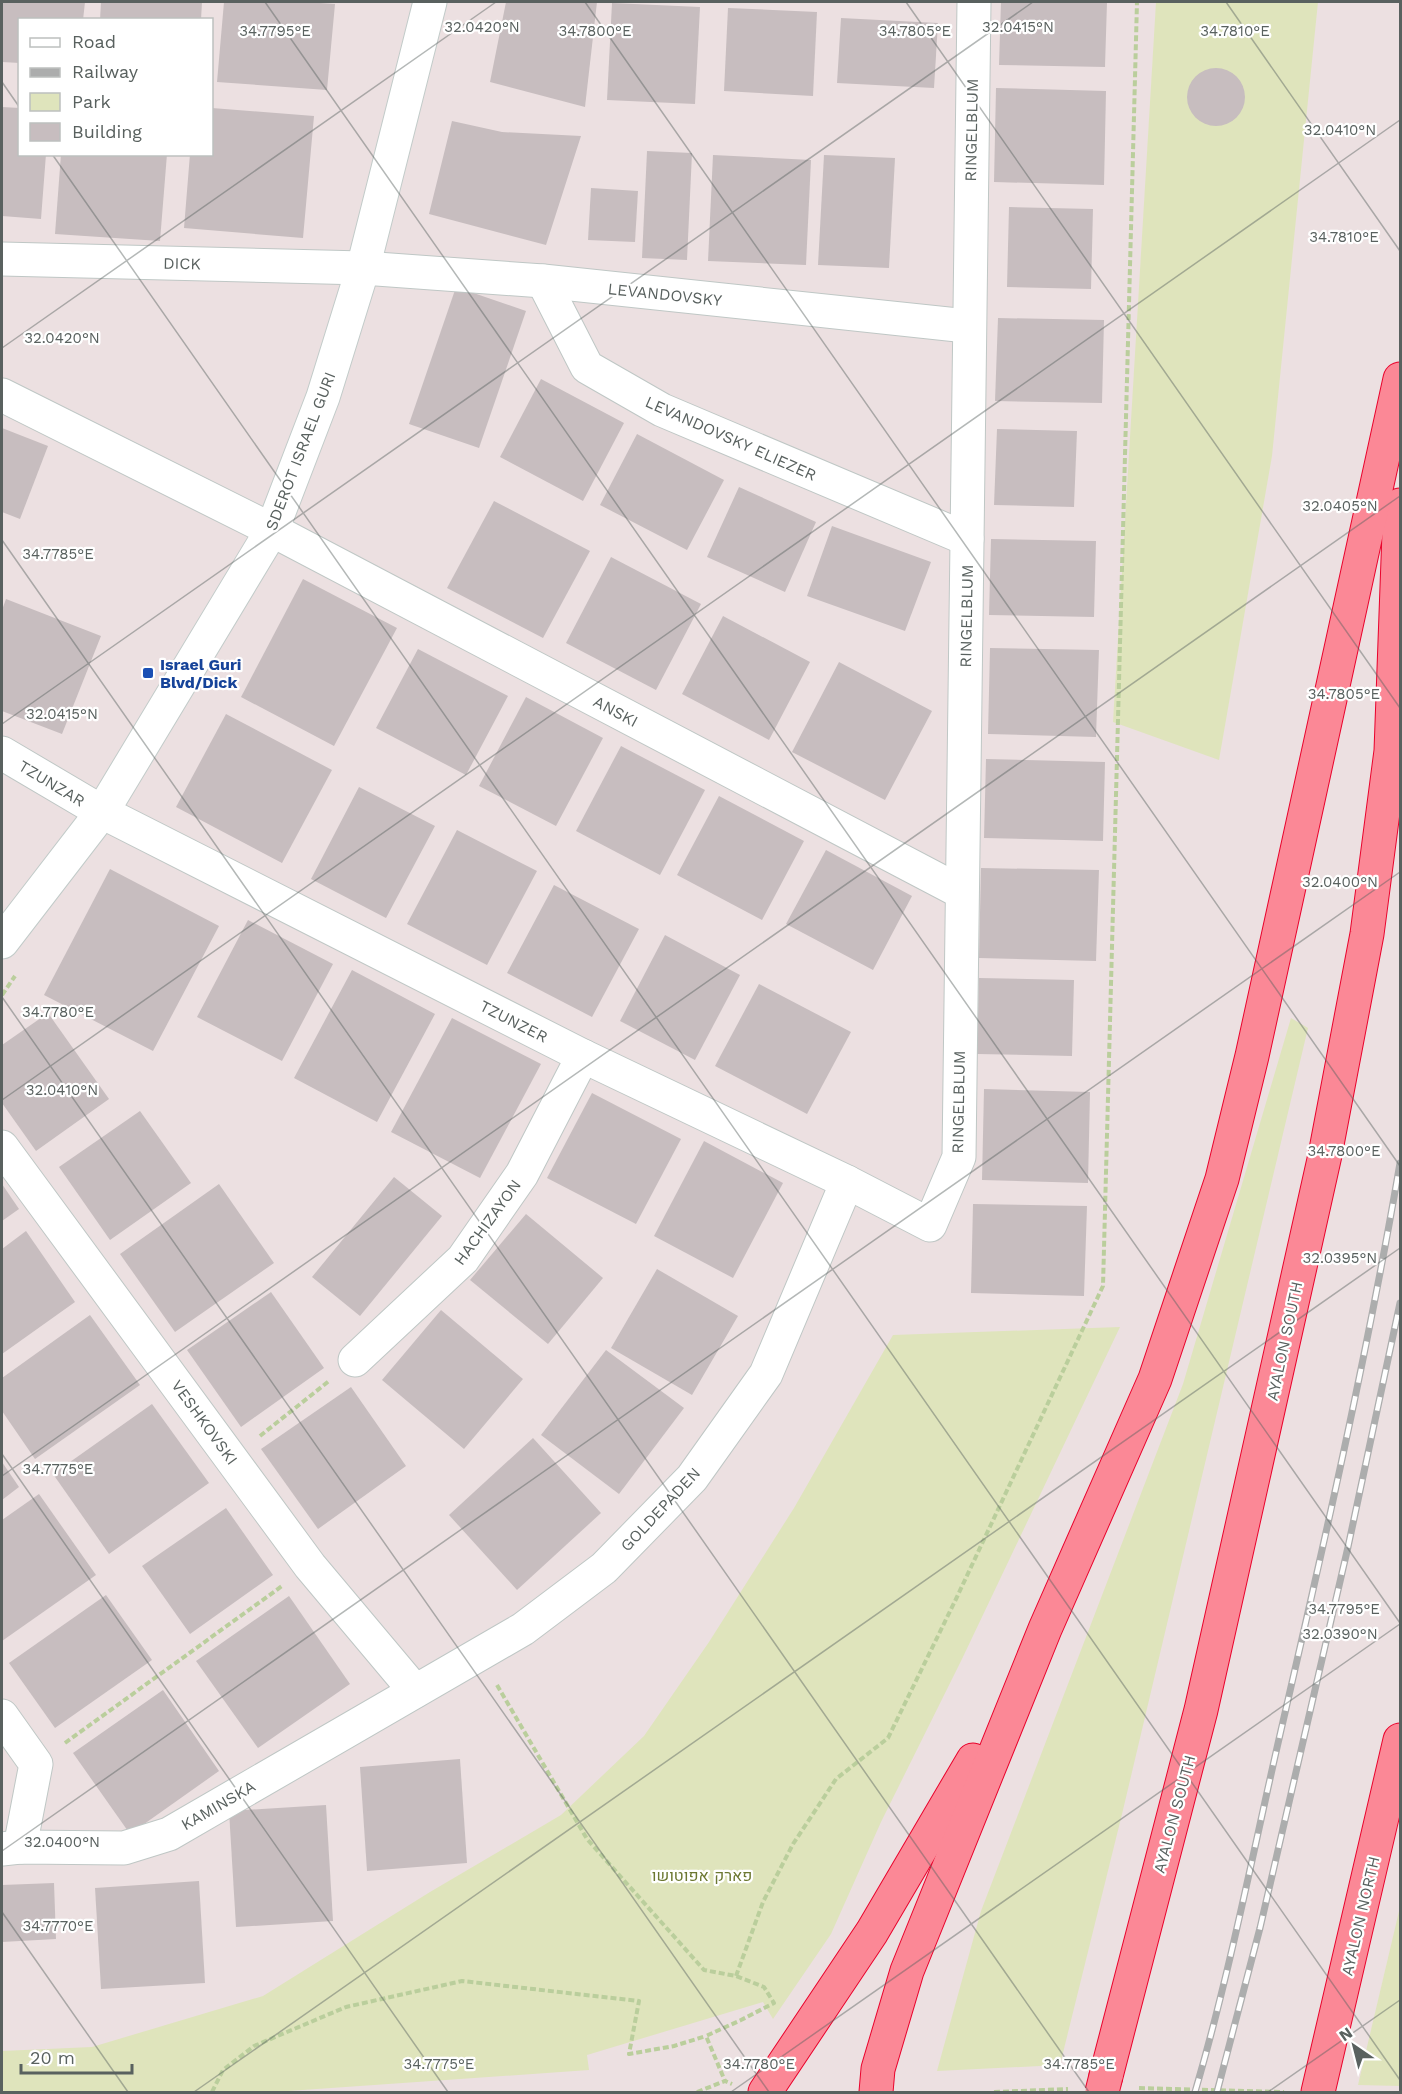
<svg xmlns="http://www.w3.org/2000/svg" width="1402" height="2094" viewBox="0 0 1402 2094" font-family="'Work Sans',Heebo,sans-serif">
	<rect width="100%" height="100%" fill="#ece0e1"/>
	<g fill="#dfe4bc">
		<polygon points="1156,2 1318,2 1272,456 1219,760 1113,722"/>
		<polygon points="1291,1018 1308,1028 1123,1810 1060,2065 937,2071 981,1911 1183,1384"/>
		<polygon points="1120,1327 962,1659 881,1822 831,1934 773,2019 763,2002 587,2055 589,2070 274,2092 2,2092 2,2051 92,2047 263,1996 430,1892 561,1815 644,1736 709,1642 794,1508 893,1335"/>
		<polygon points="1400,1907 1400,2086 1358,2085"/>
	</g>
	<g fill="#c7bdbf">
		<polygon points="2,2 85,2 83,20 20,20 20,63 2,62"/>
		<polygon points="101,2 202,2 201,20 100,20"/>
		<polygon points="224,2 305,2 335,4 327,90 217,82"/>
		<polygon points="506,2 597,2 585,107 490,82"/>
		<polygon points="1001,2 1107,2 1105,67 999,65"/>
		<polygon points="612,3 700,7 695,104 607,100"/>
		<polygon points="728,8 817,12 813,96 724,91"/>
		<polygon points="841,18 938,23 934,88 837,83"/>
		<circle cx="1216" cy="97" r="29"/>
		<polygon points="996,88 1106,91 1104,185 994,182"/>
		<polygon points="2,107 20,108 20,154 46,154 41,219 2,216"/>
		<polygon points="212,108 314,116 303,238 184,228 190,154 212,154"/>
		<polygon points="452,121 502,132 581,136 546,245 429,214"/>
		<polygon points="647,151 692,153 687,260 642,258"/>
		<polygon points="61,154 167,154 160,241 55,234"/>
		<polygon points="713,155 811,160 806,265 708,261"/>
		<polygon points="824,155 895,158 889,268 818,265"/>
		<polygon points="591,188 638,191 635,242 588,240"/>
		<polygon points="1009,207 1093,209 1091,289 1007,287"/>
		<polygon points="456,287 526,311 479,448 409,424"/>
		<polygon points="998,318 1104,320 1102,403 995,401"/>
		<polygon points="541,379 624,423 583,501 500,457"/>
		<polygon points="2,428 48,446 20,519 2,512"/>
		<polygon points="997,429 1077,431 1074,507 994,505"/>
		<polygon points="637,434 724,480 687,550 600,505"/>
		<polygon points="739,487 816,522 785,592 707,557"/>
		<polygon points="494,501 590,551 543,638 447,588"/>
		<polygon points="832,526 931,562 905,631 807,596"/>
		<polygon points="991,539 1096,541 1094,617 989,615"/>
		<polygon points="611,557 701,604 656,690 566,643"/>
		<polygon points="303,579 397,628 334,746 241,697"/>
		<polygon points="6,599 101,636 62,734 2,711 2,610"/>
		<polygon points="723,616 810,662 769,740 682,694"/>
		<polygon points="990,648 1099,650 1096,737 988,734"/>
		<polygon points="418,649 508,696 466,775 376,728"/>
		<polygon points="839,662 932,711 885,800 792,752"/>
		<polygon points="526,697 603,738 556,826 479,786"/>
		<polygon points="226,714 332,770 282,863 176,807"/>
		<polygon points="621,746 705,790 660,875 576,831"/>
		<polygon points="986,759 1105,762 1103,841 984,838"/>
		<polygon points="359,787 435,826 386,918 311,879"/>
		<polygon points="719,796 804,841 762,920 677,875"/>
		<polygon points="457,830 537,871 487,965 407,924"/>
		<polygon points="826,850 912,896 873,970 786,924"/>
		<polygon points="981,868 1099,870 1096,961 979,958"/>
		<polygon points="110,869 219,926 153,1051 44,995"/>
		<polygon points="554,885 639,929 592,1017 507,973"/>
		<polygon points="248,920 333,964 282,1061 197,1017"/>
		<polygon points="665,935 740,975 695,1060 620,1021"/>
		<polygon points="352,970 435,1014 377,1122 294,1078"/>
		<polygon points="979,978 1074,980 1072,1056 977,1054"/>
		<polygon points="759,984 851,1032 807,1114 715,1066"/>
		<polygon points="48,1013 109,1099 36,1151 2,1103 2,1045"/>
		<polygon points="452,1018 541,1064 480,1178 391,1132"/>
		<polygon points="984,1089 1090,1092 1088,1183 982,1180"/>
		<polygon points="592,1093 681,1139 636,1224 547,1178"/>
		<polygon points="140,1111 191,1183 110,1240 59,1167"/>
		<polygon points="704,1141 783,1183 733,1278 654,1236"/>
		<polygon points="394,1177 442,1216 360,1316 312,1277"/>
		<polygon points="2,1184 19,1209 2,1221"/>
		<polygon points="219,1184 274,1263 175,1332 120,1254"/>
		<polygon points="973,1204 1087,1206 1084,1296 971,1293"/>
		<polygon points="526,1214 603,1278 548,1344 470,1280"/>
		<polygon points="26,1231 75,1302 2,1354 2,1249"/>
		<polygon points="657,1269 738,1316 692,1395 611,1348"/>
		<polygon points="271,1292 324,1368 241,1427 187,1350"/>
		<polygon points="441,1310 523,1379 464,1449 382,1380"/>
		<polygon points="90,1315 140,1385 35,1459 2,1411 2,1378"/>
		<polygon points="606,1350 684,1408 619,1494 541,1435"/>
		<polygon points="351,1387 406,1466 318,1529 261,1449"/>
		<polygon points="152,1404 209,1483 109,1554 53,1474"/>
		<polygon points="533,1438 601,1513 517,1590 449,1515"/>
		<polygon points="2,1462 19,1487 2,1500"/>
		<polygon points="39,1494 96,1575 2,1641 2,1520"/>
		<polygon points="226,1508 273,1575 190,1634 142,1566"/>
		<polygon points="106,1595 152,1660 55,1728 9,1663"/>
		<polygon points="289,1596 350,1684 258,1748 196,1661"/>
		<polygon points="163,1690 219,1771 130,1834 73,1753"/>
		<polygon points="460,1759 467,1863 367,1871 360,1767"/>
		<polygon points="326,1805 333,1921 236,1927 229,1811"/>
		<polygon points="199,1881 205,1983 101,1989 95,1888"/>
		<polygon points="54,1883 56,1939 2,1942 2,1885"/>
	</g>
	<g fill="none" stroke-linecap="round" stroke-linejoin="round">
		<defs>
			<g id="street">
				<polyline points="2,259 363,268 543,281 967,326"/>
				<polyline points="543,281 587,367 662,410 967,539"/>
				<polyline points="2,395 272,530 961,892"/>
				<path d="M2,753L102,812L583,1056L847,1182L930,1225L959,1157C962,772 966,387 974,2"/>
				<polyline points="2,1147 310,1566 415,1691"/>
				<polyline points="355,1360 463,1259 522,1174 583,1056"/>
				<polyline points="2,1716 36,1764 20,1847"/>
				<polyline points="2,1849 20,1847 124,1848 169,1834 523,1629 604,1568 692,1478 766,1374 847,1182"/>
			</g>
			<polyline id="secondary" points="2,942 102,812 272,530 323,397 363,268 430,2"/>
			<g id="highway">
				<polyline points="1106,2076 1201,1710 1325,1155 1367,934 1391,751 1400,505"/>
				<polyline points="765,2092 872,1932 973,1760"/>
				<polyline points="876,2092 878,2069 907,1971 1045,1629 1155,1379 1222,1179 1252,1056 1400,379"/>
				<polyline points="1318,2092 1400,1740"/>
			</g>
		</defs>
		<use href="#street" stroke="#bfc7c5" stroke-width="35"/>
		<use href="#secondary" stroke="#c2cbc9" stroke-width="35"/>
		<use href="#highway" stroke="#e9032c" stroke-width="35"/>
		<g stroke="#bace9c" stroke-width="4" stroke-dasharray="6 3" stroke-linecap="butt">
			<polyline points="2,995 15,976"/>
			<polyline points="260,1436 329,1381"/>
			<polyline points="497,1685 587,1839 704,1970 736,1976 764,1987 774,2003 741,2020 706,2036 725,2081"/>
			<polyline points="65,1743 282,1586"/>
			<polyline points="736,1976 763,1902 793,1844 836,1779 888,1738 956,1599 1103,1286 1137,2"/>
			<polyline points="1139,2088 1284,2092"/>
			<polyline points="212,2092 223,2070 254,2046 346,2007 462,1981 639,2001 629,2054 674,2046 706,2036"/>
			<polyline points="697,2092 725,2081 732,2084"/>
			<polyline points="994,2092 1068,2089"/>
		</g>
		<use href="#street" stroke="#fff" stroke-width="33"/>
		<use href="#secondary" stroke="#fff" stroke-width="33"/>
		<use href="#highway" stroke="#fb8896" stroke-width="33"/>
		<defs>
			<g id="rail">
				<path d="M1195,2092C1229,1976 1252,1857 1279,1739C1323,1548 1367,1356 1400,1163"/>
				<polyline points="1217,2092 1260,1928 1348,1547 1400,1303"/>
			</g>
		</defs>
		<use href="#rail" stroke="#acadad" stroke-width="7"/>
		<use href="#rail" stroke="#fff" stroke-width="4.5" stroke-dasharray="14" stroke-linecap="butt"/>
		<defs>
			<polyline id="highway-bridge" points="1102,2092 1106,2076"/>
		</defs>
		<use href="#highway-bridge" stroke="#e9032c" stroke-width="35" stroke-linecap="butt"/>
		<use href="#highway-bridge" stroke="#fb8896" stroke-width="33"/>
	</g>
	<path fill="none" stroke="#59615f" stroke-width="1.5" stroke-opacity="0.45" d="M265,2L1400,1623M585,2L1400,1166M906,2L1400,708M1226,2L1400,251M2,82L20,108M52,154L1400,2080M2,348L496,2M2,540L1089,2092M2,724L1033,2M2,997L769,2092M2,1100L1400,120M2,1454L448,2092M2,1476L1400,496M2,1851L1400,872M2,1912L128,2092M194,2092L1400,1248M731,2092L1400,1624M1268,2092L1400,2000"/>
	<rect fill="#1a4fb4" stroke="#fff" stroke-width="2" x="142" y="667" width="12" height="12" rx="3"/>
	<g text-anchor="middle" stroke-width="4.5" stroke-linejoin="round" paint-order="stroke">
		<g font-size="16" fill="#59615f" stroke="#fff">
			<text transform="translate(971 130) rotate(-89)" y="6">RINGELBLUM</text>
			<text transform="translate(182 263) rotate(1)" y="6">DICK</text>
			<text transform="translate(665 294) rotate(6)" y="6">LEVANDOVSKY</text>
			<text transform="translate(731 438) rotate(24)" y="6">LEVANDOVSKY ELIEZER</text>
			<text transform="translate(300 451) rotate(-69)" y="6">SDEROT ISRAEL GURI</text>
			<text transform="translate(966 616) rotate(-89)" y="6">RINGELBLUM</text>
			<text transform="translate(616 711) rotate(28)" y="6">ANSKI</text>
			<text transform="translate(52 783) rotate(31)" y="6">TZUNZAR</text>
			<text transform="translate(514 1021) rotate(27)" y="6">TZUNZER</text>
			<text transform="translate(958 1102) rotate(-89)" y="6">RINGELBLUM</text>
			<text transform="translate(487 1222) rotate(-54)" y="6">HACHIZAYON</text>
			<text transform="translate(1284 1341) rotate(-78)" y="6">AYALON SOUTH</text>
			<text transform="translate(205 1422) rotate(54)" y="6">VESHKOVSKI</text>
			<text transform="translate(660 1509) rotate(-47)" y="6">GOLDEPADEN</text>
			<text transform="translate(218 1805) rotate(-30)" y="6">KAMINSKA</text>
			<text transform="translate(1174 1814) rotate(-75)" y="6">AYALON SOUTH</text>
			<text transform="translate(1360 1916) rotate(-77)" y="6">AYALON NORTH</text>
		</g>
		<g font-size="16" font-weight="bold" fill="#164399" stroke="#fff" text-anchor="start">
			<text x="160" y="670">Israel Guri<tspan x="160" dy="18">Blvd/Dick</tspan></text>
		</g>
		<g font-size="16" fill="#6c7831" stroke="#fff">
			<text x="702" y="1881">פארק אפוטושו</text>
		</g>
	</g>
	<g font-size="15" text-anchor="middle" fill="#59615f" stroke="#fff" stroke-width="4.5" stroke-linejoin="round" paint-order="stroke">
		<text x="482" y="32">32.0420°N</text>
		<text x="1018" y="32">32.0415°N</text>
		<text x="595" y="36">34.7800°E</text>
		<text x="1235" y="36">34.7810°E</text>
		<text x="275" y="36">34.7795°E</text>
		<text x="915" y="36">34.7805°E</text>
		<text x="1340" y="135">32.0410°N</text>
		<text x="1344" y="242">34.7810°E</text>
		<text x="62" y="343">32.0420°N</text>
		<text x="1340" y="511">32.0405°N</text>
		<text x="58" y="559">34.7785°E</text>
		<text x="1344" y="699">34.7805°E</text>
		<text x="62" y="719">32.0415°N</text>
		<text x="1340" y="887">32.0400°N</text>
		<text x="58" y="1017">34.7780°E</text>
		<text x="62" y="1095">32.0410°N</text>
		<text x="1344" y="1156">34.7800°E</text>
		<text x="1340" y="1263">32.0395°N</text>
		<text x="58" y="1474">34.7775°E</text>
		<text x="1344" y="1614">34.7795°E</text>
		<text x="1340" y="1639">32.0390°N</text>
		<text x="62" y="1847">32.0400°N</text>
		<text x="58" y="1931">34.7770°E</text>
		<text x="439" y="2069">34.7775°E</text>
		<text x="759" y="2069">34.7780°E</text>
		<text x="1079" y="2069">34.7785°E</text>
	</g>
	<rect width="1402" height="2094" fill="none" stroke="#59615f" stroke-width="6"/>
	<rect x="18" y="18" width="195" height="138" fill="#ffffff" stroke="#bdc0bf" stroke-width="1.5"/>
	<rect x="30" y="38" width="30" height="9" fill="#ffffff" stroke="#bdc0bf" stroke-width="1.5"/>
	<text x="72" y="48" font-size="18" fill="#59615f">Road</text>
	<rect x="30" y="68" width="30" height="9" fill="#acadad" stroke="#bdc0bf" stroke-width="1.5"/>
	<text x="72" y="78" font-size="18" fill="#59615f">Railway</text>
	<rect x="30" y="93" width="30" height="18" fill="#dfe4bc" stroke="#bdc0bf" stroke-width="1.5"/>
	<text x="72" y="108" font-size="18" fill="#59615f">Park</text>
	<rect x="30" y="123" width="30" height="18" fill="#c7bdbf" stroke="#bdc0bf" stroke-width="1.5"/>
	<text x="72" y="138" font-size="18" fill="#59615f">Building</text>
	<g transform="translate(1354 2046) rotate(325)" stroke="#ffffff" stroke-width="4.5" paint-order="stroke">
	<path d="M0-4.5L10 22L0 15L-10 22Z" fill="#59615f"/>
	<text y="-9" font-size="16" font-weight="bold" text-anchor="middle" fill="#59615f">N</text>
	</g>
	<path d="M21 2064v9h111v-9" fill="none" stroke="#59615f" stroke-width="3"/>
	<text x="30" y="2064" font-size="18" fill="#59615f" stroke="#ffffff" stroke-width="4.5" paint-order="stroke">20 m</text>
</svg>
